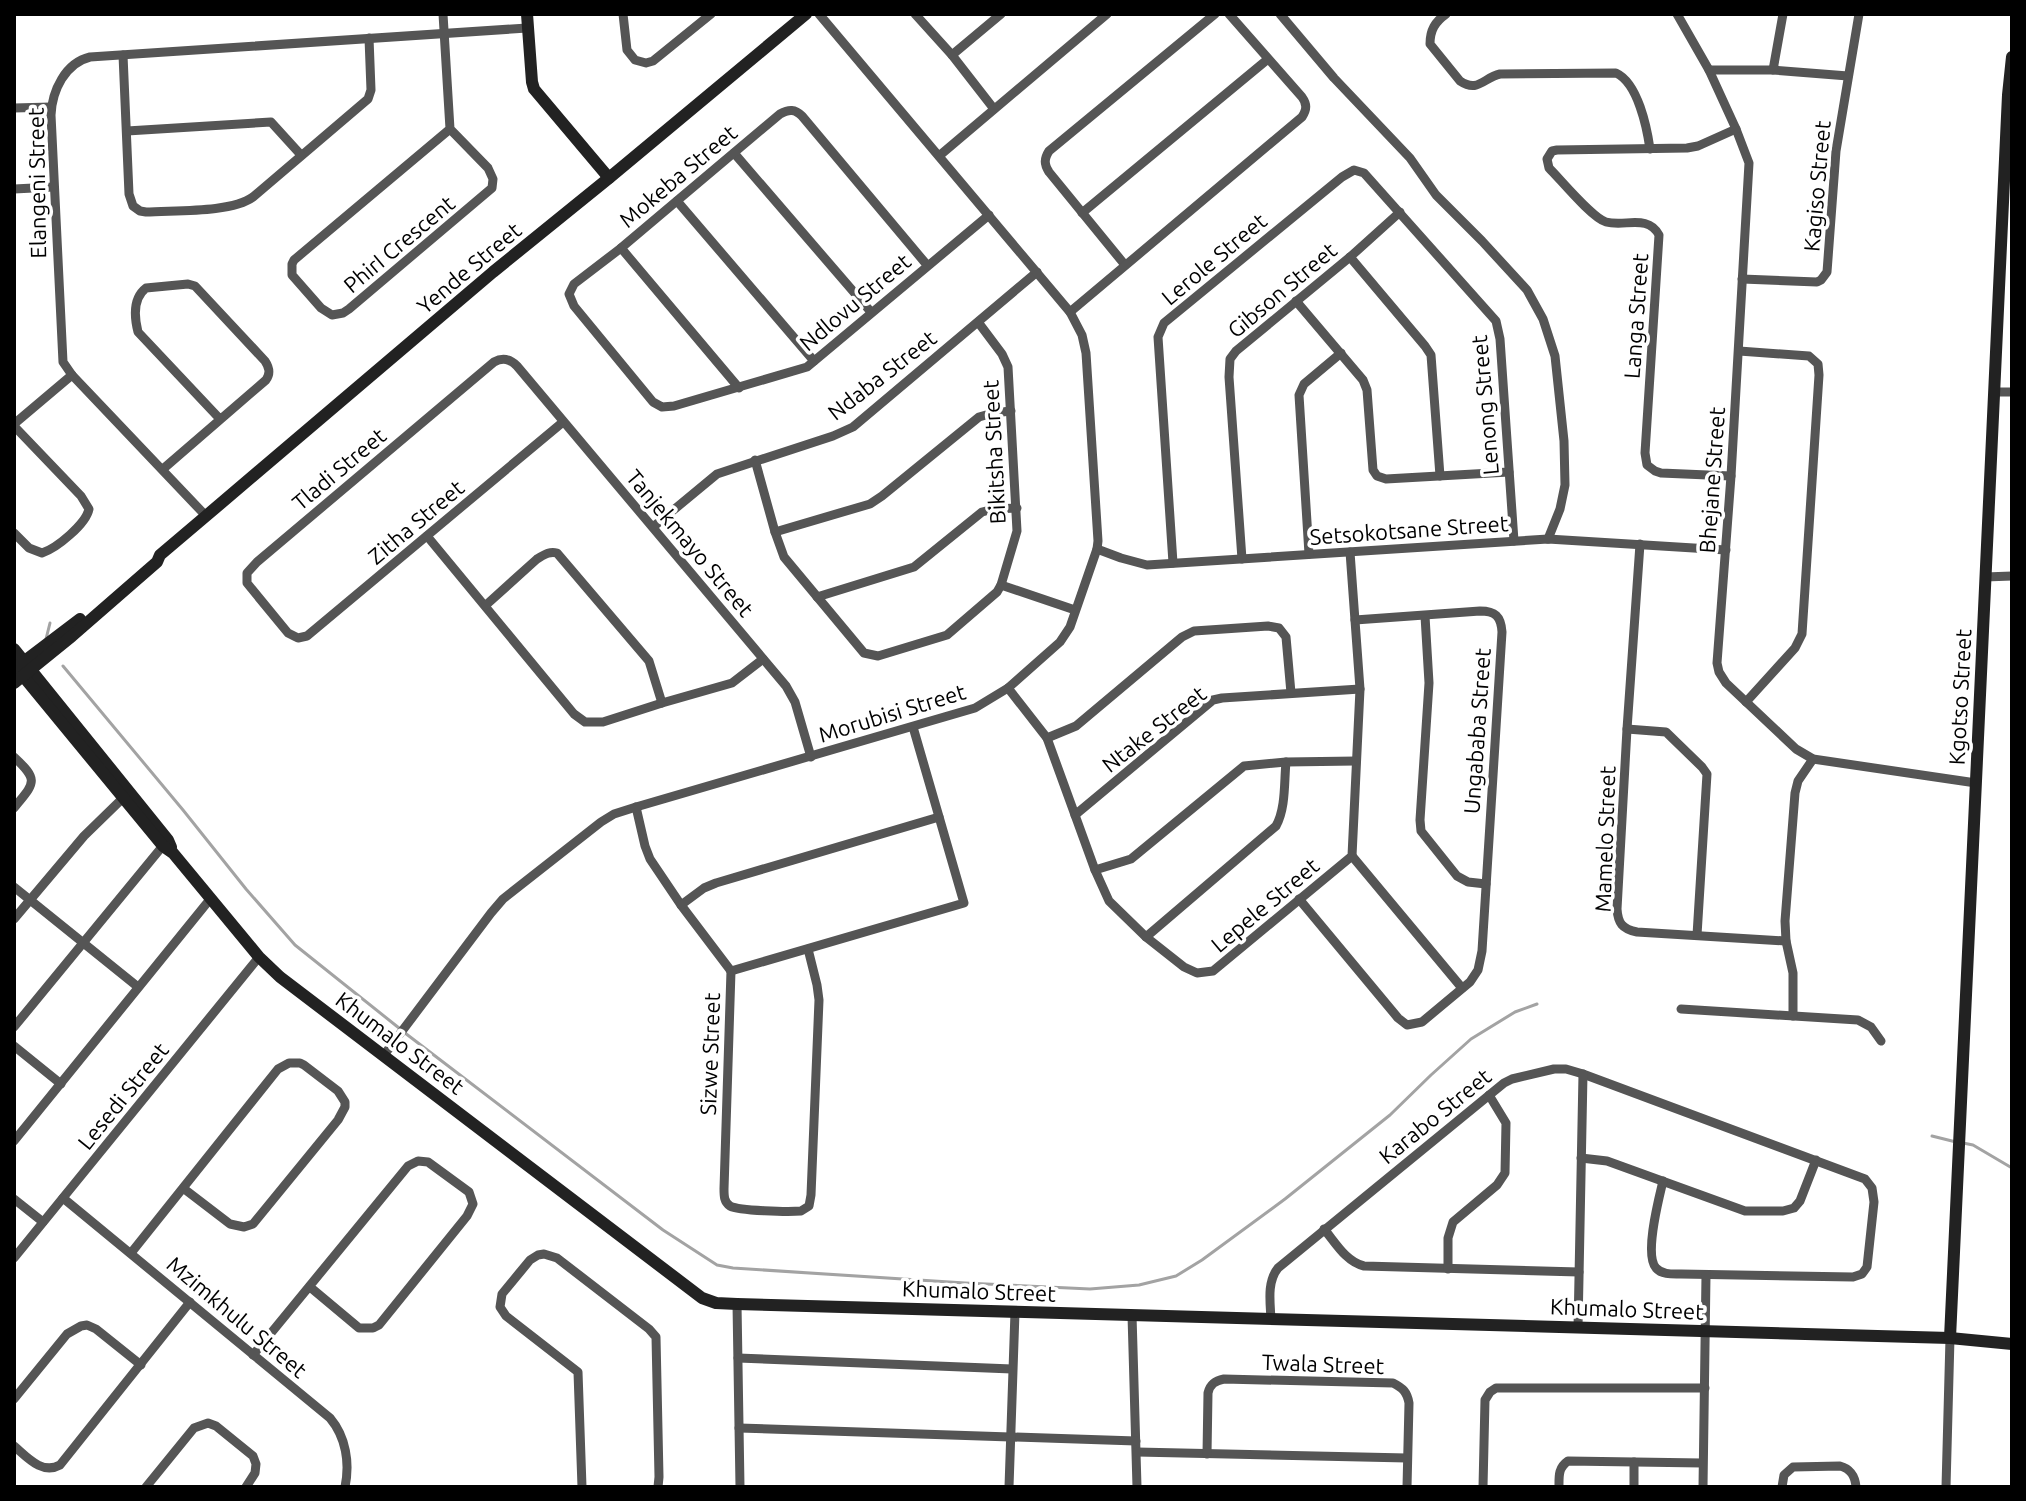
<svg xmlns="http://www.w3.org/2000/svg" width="2026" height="1501" viewBox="0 0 2026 1501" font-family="Ubuntu,sans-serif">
	<rect width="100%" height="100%" fill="#fff"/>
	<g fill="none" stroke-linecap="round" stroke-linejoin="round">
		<g stroke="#a3a3a3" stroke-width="3">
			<polyline points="46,639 50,623"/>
			<polyline points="63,666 183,810 246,889 295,945 399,1028"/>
			<polyline points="405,1033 663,1230 717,1265 733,1268 965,1283 1090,1289 1139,1285 1176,1276 1202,1260 1285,1199 1390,1115 1431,1075 1471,1039 1515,1012 1537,1004"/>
			<polyline points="1932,1136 1956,1142"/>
			<polyline points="1963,1143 1973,1145 2012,1168"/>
		</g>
		<g stroke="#555" stroke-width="9">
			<polyline points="443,14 450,129 488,168 493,179 492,188 349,309 343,313 332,315 321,308 292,275 292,264 294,260 450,129"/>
			<polyline points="623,14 627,50 635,60 646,63 653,61 711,14"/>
			<polyline points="915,14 952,55 994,109"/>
			<polyline points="1280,14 1334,78 1410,158 1436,195 1482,241 1527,290 1543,319 1555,356 1564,441 1565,485 1560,509 1548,539"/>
			<path d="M1446,14C1435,22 1430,30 1430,44L1460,81C1478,93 1483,78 1500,74L1616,73C1638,83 1647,128 1650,149"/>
			<polyline points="1677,14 1709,70 1736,129 1749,163 1731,476 1717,663 1719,672 1726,683 1796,749 1813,759 1976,783"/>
			<path d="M123,55L129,194L133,206L140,211L146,212C175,210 231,213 253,197L368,99L371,90L369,38"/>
			<polyline points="952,55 1001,14"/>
			<polyline points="1709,70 1773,70 1848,76"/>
			<polyline points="1773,70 1783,14"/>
			<polyline points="14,108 51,107"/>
			<polyline points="127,131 271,122 301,155"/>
			<polyline points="734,153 871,312"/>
			<polyline points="939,156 1107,14"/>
			<polyline points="14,189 53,187"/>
			<polyline points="677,201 814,361"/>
			<polyline points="1082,213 1268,59"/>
			<polyline points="621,248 739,388"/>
			<polyline points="1350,257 1425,346 1431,355 1440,476"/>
			<path d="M927,265L802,116C795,109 789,109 780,114L621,248L574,284L569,294L574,306L653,402L662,407L674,406L807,367L989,215"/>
			<path d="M1125,265L1049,172C1044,164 1044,159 1049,151L1215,14"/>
			<polyline points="1742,279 1817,282 1821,280 1827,272 1836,151 1859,14"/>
			<polyline points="1296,301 1363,380 1367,390 1373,470 1377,476 1386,479 1509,472"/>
			<path d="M1070,312L1302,117C1307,109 1307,104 1302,97L1229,14"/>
			<polyline points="1739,351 1809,356 1818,364 1819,375 1802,634 1795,648 1746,702"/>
			<polyline points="1994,392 2012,392"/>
			<path d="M563,422L307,636L298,638L288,633L247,583V573L257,562L494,362C503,357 510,359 517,366L786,686L795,702L811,757"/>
			<polyline points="14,424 72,375"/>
			<path d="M14,426L81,496L89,509C86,524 57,548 42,553L29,548L14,533"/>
			<polyline points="755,460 775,532 784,557 864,653 878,656 947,635 997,592 1001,585 1017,531 1008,367 1002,354 978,322"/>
			<path d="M163,469L266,380C271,373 269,367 265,361L195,286L188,284L146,288C133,298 134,316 138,332L219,418"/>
			<path d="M1731,476L1661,473L1655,471L1647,465L1645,453L1659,235C1648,214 1625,227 1606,222C1592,218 1561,180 1549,168L1547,159L1552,151L1557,150L1687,148L1698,146L1736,129"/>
			<path d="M206,516L72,375L63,362L51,115C52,91 65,63 90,57L527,28"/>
			<polyline points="653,527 717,474 833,436 853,427 1037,272"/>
			<polyline points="775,532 870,504 882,496 979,417 993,413 1011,411"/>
			<polyline points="427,536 574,714 585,722 603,722 662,703 732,683 763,659"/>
			<path d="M1640,544L1627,729L1617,909C1618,923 1622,929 1637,932L1786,941"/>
			<polyline points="1097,549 1121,558 1147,565 1548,539 1726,550"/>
			<polyline points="1309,554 1299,395 1304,384 1341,353"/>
			<polyline points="1242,559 1229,377 1230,359 1236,351 1350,257 1400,212"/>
			<polyline points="1173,563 1158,337 1164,323 1175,314 1342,177 1354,170 1364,173 1496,321 1500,339 1514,541"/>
			<polyline points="1985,577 2012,576"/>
			<polyline points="1001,585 1075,610"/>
			<polyline points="817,597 914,567 982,512 994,509 1017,508"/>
			<path d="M486,605L537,559C544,555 549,551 557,553L649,661L662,703"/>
			<polyline points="1425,616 1429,683 1420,820 1421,831 1457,876 1468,882 1486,884"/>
			<polyline points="1008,688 1047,738 1095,870 1109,901 1146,937 1184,967 1197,973 1213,971 1352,856 1360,689 1350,552"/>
			<polyline points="1627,729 1666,732 1702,767 1707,774 1697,935"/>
			<polyline points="1047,738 1076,726 1182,637 1194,631 1268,626 1279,628 1286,637 1291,693"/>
			<path d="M14,757C40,781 34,783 14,808"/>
			<polyline points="636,807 645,846 650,859 681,905 731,971"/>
			<polyline points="1075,815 1213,700 1222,698 1360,689"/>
			<polyline points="1352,856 1462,988"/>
			<polyline points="1095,870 1131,859 1244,766 1286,762 1356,761"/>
			<polyline points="14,887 138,987"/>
			<path d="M1299,899L1398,1018L1407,1025L1422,1022L1470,982L1478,970L1482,951L1502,632C1501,616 1495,611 1480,611L1355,620"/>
			<polyline points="681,905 704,888 716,883 939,817"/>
			<polyline points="14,919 84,836 123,798"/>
			<path d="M1146,937L1276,826C1286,808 1284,782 1286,762"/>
			<path d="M731,971L724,1189C724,1196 724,1202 730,1206C739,1211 789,1212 801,1211L809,1206L811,1195L819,1000L817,985L808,949"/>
			<polyline points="731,971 964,903 913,727"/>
			<polyline points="1681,1009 1858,1020 1871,1027 1881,1041"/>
			<polyline points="1793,1016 1793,973 1786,941 1785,921 1795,793 1798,781 1813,759"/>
			<polyline points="14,1027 166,842"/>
			<polyline points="14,1046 61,1084"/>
			<polyline points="384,1055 491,913 503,899 601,822 614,814 636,807 975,708 1008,688 1060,642 1070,627 1097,549 1098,541 1086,353 1082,335 1070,312 819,14"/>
			<polyline points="14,1141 211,898"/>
			<polyline points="1581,1158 1607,1161 1745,1211 1783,1211 1794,1208 1800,1201 1816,1160"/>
			<path d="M63,1198L330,1418C346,1437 350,1463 345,1487"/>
			<polyline points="14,1199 43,1222"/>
			<path d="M1324,1229C1335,1242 1346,1262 1364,1266L1579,1272"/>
			<polyline points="131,1253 278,1069 289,1063 300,1063 304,1065 338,1091 345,1102 345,1107 338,1120 253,1224 244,1227 230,1224 183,1188"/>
			<polyline points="14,1258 259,957"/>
			<polyline points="1448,1269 1448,1238 1453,1222 1497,1185 1505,1173 1506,1123 1489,1095"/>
			<polyline points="737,1304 740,1487"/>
			<polyline points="1132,1315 1137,1487"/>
			<path d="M1271,1319C1270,1301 1267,1282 1278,1268L1504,1083L1512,1079L1554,1069H1566L1583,1074L1865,1179L1872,1188L1874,1202L1867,1267L1862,1274L1853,1277L1681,1274C1673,1274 1662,1275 1656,1268C1644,1255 1659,1198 1663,1181"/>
			<polyline points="1578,1328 1583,1074"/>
			<polyline points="253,1355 408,1166 418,1161 428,1162 469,1192 473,1204 467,1216 379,1325 373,1328 359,1328 310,1287"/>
			<polyline points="738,1358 1012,1369"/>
			<polyline points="14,1399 67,1334 81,1326 87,1325 96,1329 141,1365"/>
			<polyline points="739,1428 1136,1441"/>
			<path d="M14,1446C27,1457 42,1475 60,1465L190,1302"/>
			<polyline points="1137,1452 1407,1458"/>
			<path d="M1207,1454L1208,1393C1210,1384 1215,1381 1224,1379L1393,1383C1403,1388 1407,1392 1409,1403L1407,1487"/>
			<polyline points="146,1487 194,1428 208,1423 216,1426 253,1456 256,1464 255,1473 246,1487"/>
			<polyline points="582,1487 578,1372 506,1316 500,1307 502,1294 530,1260 538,1255 544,1254 557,1258 649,1329 656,1337 659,1477 658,1487"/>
			<polyline points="1009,1487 1015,1312"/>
			<polyline points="1483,1487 1485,1400 1490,1392 1496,1388 1705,1388"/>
			<path d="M1559,1487C1559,1476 1558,1468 1568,1461L1702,1463"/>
			<polyline points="1634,1487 1634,1462"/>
			<polyline points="1703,1487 1706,1275"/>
			<path d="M1782,1487L1784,1475L1793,1467L1840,1466C1851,1469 1855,1476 1856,1487"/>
			<polyline points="1946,1487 1950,1338"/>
		</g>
		<g stroke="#222" stroke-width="12">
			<polyline points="527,14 532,82 534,89 609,178"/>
			<polyline points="14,649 168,840 171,847"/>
			<polyline points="14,665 163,846 173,853 259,957 280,977 702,1298 716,1303 737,1304 1950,1338 2012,1344"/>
			<polyline points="18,666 80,619"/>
			<polyline points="14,683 72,636 157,562 160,555 206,516 493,272 609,178 806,14"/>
			<polyline points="1950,1338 2008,95 2012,57"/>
		</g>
	</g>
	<g text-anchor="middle" stroke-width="7" stroke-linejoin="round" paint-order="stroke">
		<g font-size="22" fill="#000" stroke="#fff">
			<text transform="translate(678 176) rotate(-40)" y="8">Mokeba Street</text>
			<text transform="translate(37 183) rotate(-91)" y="8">Elangeni Street</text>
			<text transform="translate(1817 186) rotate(-85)" y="8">Kagiso Street</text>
			<text transform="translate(399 244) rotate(-40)" y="8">PhirI Crescent</text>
			<text transform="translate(1214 259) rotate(-40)" y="8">Lerole Street</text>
			<text transform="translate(469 268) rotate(-40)" y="8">Yende Street</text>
			<text transform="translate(1282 290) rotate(-40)" y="8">Gibson Street</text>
			<text transform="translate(855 302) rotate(-40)" y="8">Ndlovu Street</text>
			<text transform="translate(1636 316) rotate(-86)" y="8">Langa Street</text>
			<text transform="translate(882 375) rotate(-38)" y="8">Ndaba Street</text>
			<text transform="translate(1485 405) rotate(-95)" y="8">Lenong Street</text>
			<text transform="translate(994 452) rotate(-93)" y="8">Bikitsha Street</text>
			<text transform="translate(339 469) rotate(-40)" y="8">Tladi Street</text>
			<text transform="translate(1712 480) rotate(-86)" y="8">Bhejane Street</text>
			<text transform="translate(416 522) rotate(-40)" y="8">Zitha Street</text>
			<text transform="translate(1409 530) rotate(-4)" y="8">Setsokotsane Street</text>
			<text transform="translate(690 543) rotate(50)" y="8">Tanjekmayo Street</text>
			<text transform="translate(1960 697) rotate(-87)" y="8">Kgotso Street</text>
			<text transform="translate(892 713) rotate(-17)" y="8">Morubisi Street</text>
			<text transform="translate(1154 729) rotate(-38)" y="8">Ntake Street</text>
			<text transform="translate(1477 731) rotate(-86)" y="8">Ungababa Street</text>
			<text transform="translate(1605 839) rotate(-88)" y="8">Mamelo Street</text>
			<text transform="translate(1265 905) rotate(-40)" y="8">Lepele Street</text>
			<text transform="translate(400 1043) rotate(37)" y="8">Khumalo Street</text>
			<text transform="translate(710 1054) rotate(-88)" y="8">Sizwe Street</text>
			<text transform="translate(123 1096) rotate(-51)" y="8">Lesedi Street</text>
			<text transform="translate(1435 1116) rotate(-39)" y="8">Karabo Street</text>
			<text transform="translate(979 1291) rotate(2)" y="8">Khumalo Street</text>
			<text transform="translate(1627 1309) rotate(2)" y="8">Khumalo Street</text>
			<text transform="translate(237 1317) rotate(40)" y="8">Mzimkhulu Street</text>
			<text transform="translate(1323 1364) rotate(2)" y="8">Twala Street</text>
		</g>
	</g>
	<rect width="2026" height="1501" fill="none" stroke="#000000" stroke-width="32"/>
</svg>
